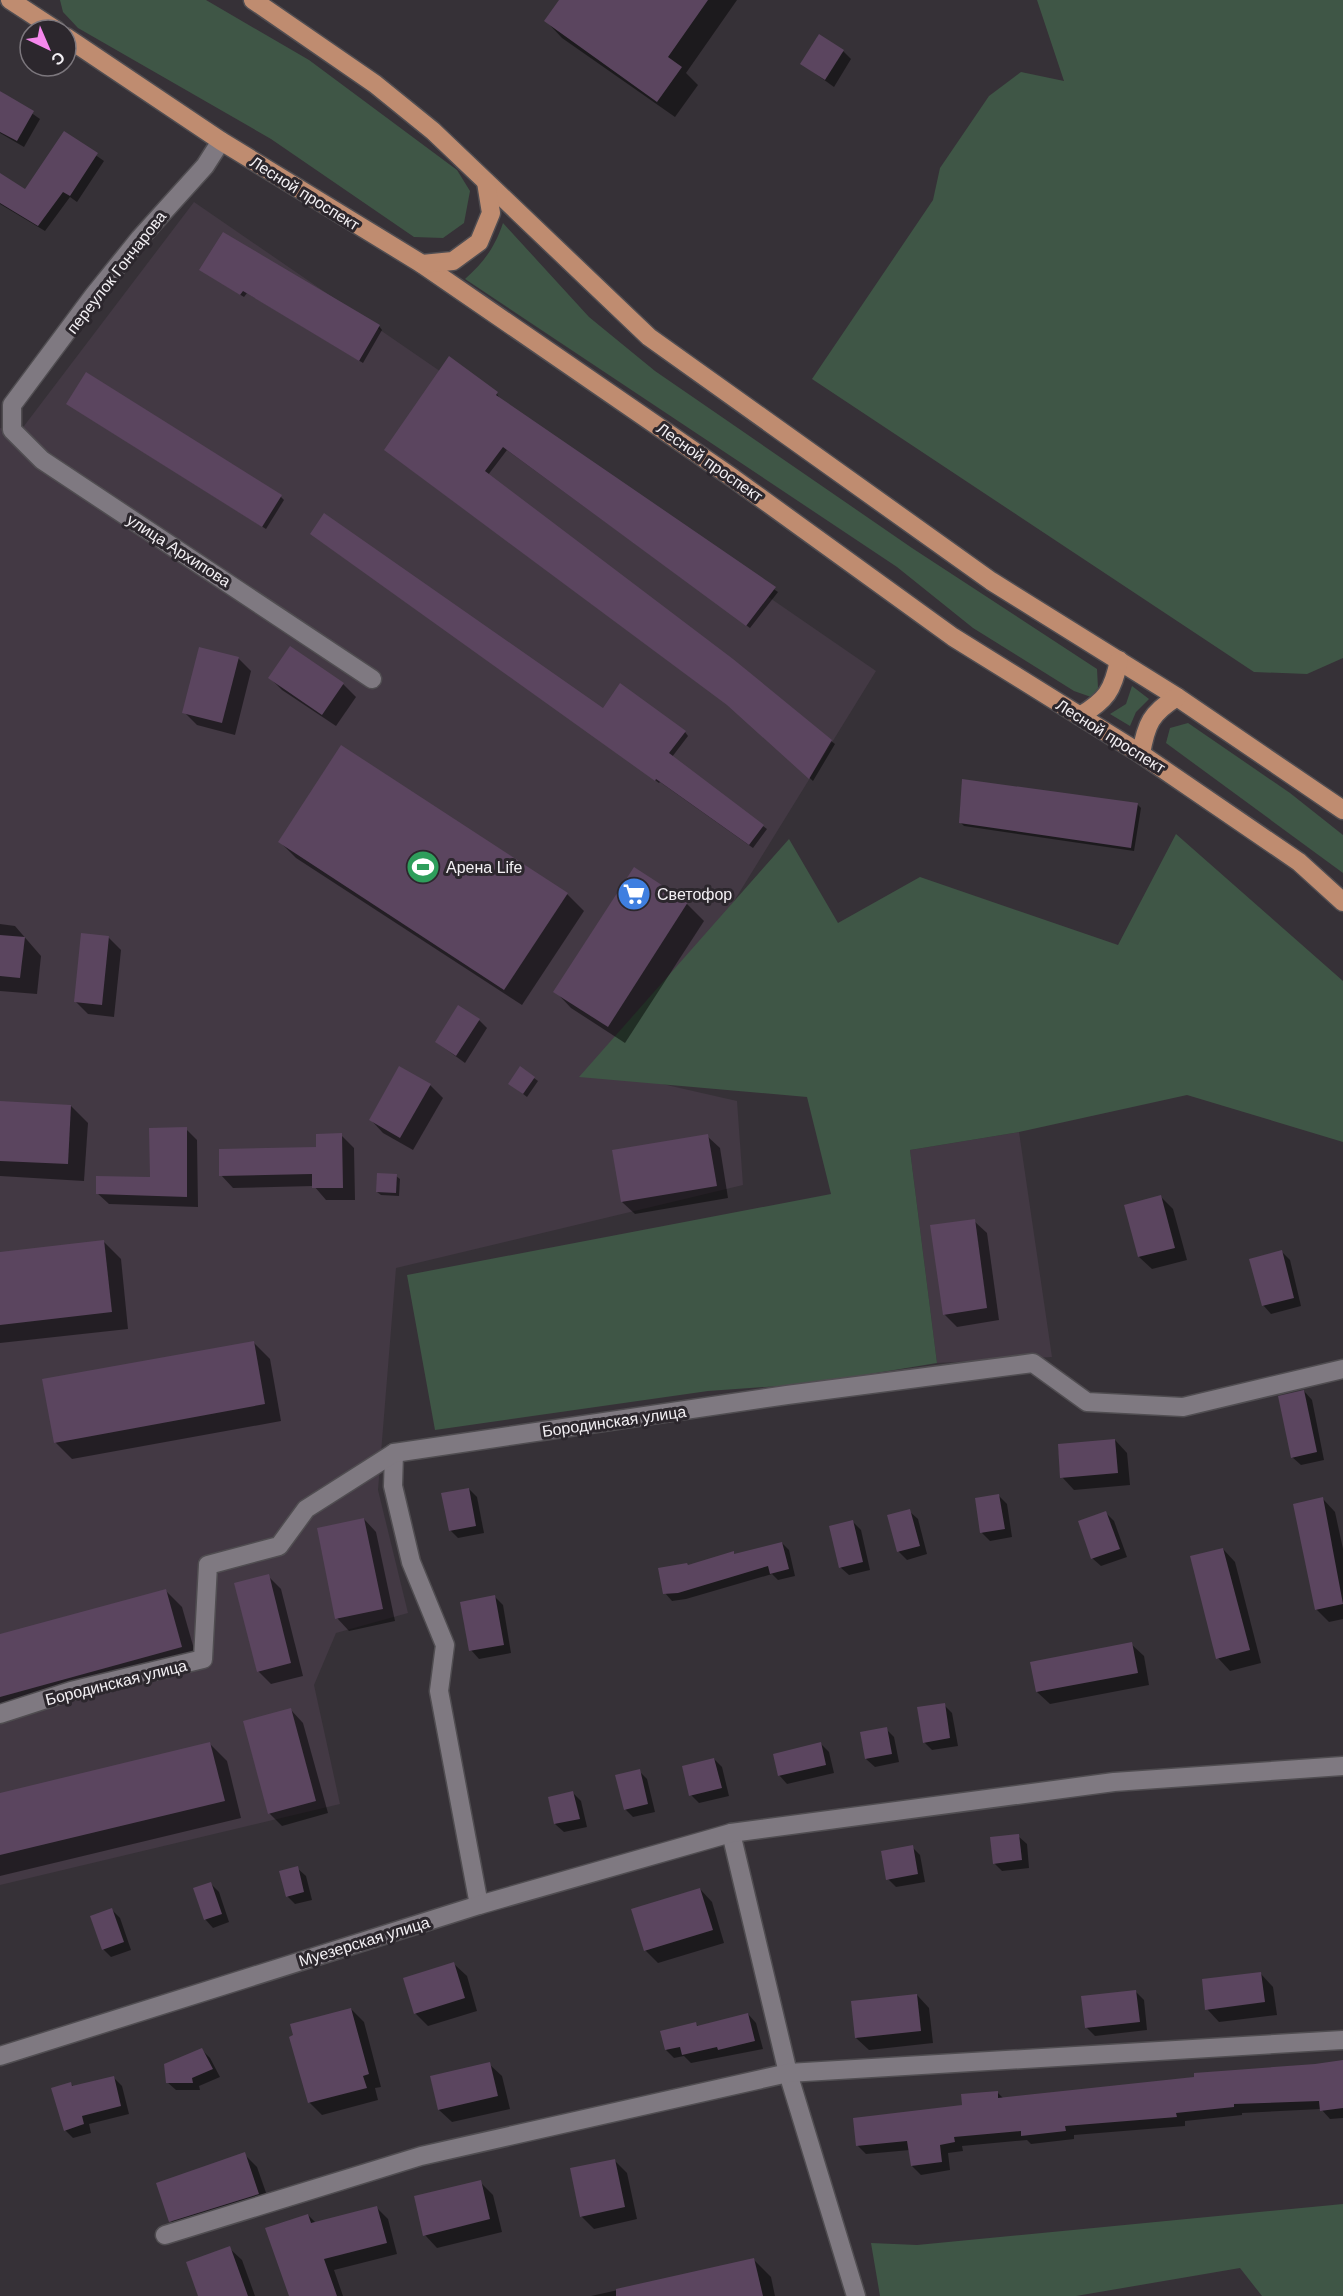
<svg xmlns="http://www.w3.org/2000/svg" width="1343" height="2296" viewBox="0 0 1343 2296" font-family="Arial,sans-serif">
	<rect width="100%" height="100%" fill="#363137"/>
	<g fill="#433944">
		<polygon points="194,202 876,671 731,906 605,1071 737,1101 743,1185 396,1268 378,1490 408,1613 336,1633 314,1685 340,1804 0,1885 0,428 21,430"/>
		<polygon points="1019,1132 1052,1357 937,1363 910,1150"/>
	</g>
	<g fill="#3f5646">
		<polygon points="60,0 206,0 309,60 457,170 470,191 464,223 443,238 414,237 271,139 78,28 63,12"/>
		<polygon points="1037,0 1343,0 1343,658 1307,674 1254,672 812,379 933,200 940,168 989,96 1021,72 1064,81"/>
		<path d="M503,223L589,317L655,371L912,548L1097,669L1098,688L1091,697L1074,691L973,628L897,567L465,279C484,262 495,247 503,223Z"/>
		<polygon points="1132,686 1149,699 1136,712 1130,726 1110,714 1126,704"/>
		<polygon points="1188,723 1290,793 1343,835 1343,873 1166,743 1170,728"/>
		<polygon points="1176,834 1343,981 1343,1142 1187,1095 1019,1132 910,1150 937,1363 809,1384 708,1391 435,1430 407,1275 831,1194 807,1097 579,1077 789,839 838,923 920,877 1118,945"/>
		<polygon points="1343,2204 1343,2296 1262,2296 1240,2268 1076,2296 880,2296 871,2243 917,2245"/>
	</g>
	<g fill="#0007">
		<polygon points="561,0 737,0 686,73 698,85 675,117 562,38 546,21"/>
		<polygon points="843,51 851,59 834,87 802,64"/>
		<polygon points="0,91 40,119 24,147 0,133"/>
		<polygon points="64,133 104,161 77,202 70,197 45,231 0,204 0,175 26,191"/>
		<polygon points="205,273 379,326 382,330 363,363 247,293 244,297"/>
		<polygon points="497,394 500,399 778,592 750,628 507,450 488,475 831,741 835,744 813,781 732,708 390,454"/>
		<polygon points="72,407 281,497 284,500 266,529"/>
		<polygon points="315,537 603,710 685,732 688,736 672,757 767,829 753,848 660,782 659,783"/>
		<polygon points="238,658 251,671 235,735 197,725 184,712"/>
		<polygon points="270,678 343,684 356,697 336,726 282,690"/>
		<polygon points="1137,804 1141,808 1134,851 964,826 960,822"/>
		<polygon points="279,841 567,894 584,911 522,1005 296,858"/>
		<polygon points="634,869 687,904 704,921 625,1043 571,1008 555,991"/>
		<polygon points="0,924 15,926 41,956 37,994 0,991"/>
		<polygon points="108,937 121,950 114,1017 88,1014 75,1001"/>
		<polygon points="479,1020 487,1028 465,1063 436,1042"/>
		<polygon points="400,1068 430,1085 443,1098 413,1150 383,1133 371,1120"/>
		<polygon points="534,1078 538,1081 527,1097 514,1087"/>
		<polygon points="0,1102 71,1106 88,1123 84,1181 0,1176"/>
		<polygon points="186,1129 197,1140 198,1207 109,1204 97,1193 152,1178"/>
		<polygon points="341,1135 354,1148 355,1200 326,1200 314,1186 233,1188 221,1175 318,1148"/>
		<polygon points="707,1136 720,1148 728,1198 635,1214 622,1202"/>
		<polygon points="396,1176 400,1179 399,1196 381,1195 377,1192"/>
		<polygon points="1161,1197 1173,1209 1187,1260 1152,1269 1139,1257"/>
		<polygon points="974,1221 987,1233 999,1320 957,1327 944,1314"/>
		<polygon points="104,1242 121,1259 128,1329 0,1343 0,1254"/>
		<polygon points="1282,1252 1290,1260 1301,1306 1271,1314 1263,1305"/>
		<polygon points="253,1342 270,1359 281,1421 72,1459 55,1442"/>
		<polygon points="1304,1391 1312,1400 1324,1460 1301,1465 1292,1457"/>
		<polygon points="1115,1440 1127,1453 1130,1485 1074,1490 1062,1477"/>
		<polygon points="469,1489 477,1497 484,1533 458,1538 450,1530"/>
		<polygon points="999,1496 1007,1504 1012,1537 990,1541 982,1533"/>
		<polygon points="1323,1499 1335,1512 1343,1549 1343,1619 1329,1622 1316,1609"/>
		<polygon points="909,1511 918,1519 927,1554 907,1560 899,1552 889,1516"/>
		<polygon points="1106,1513 1114,1521 1127,1557 1101,1566 1092,1558"/>
		<polygon points="364,1519 376,1532 395,1621 349,1631 337,1618"/>
		<polygon points="853,1522 861,1530 870,1570 849,1575 840,1567"/>
		<polygon points="782,1543 789,1550 795,1576 778,1580 772,1574 686,1599 672,1601 665,1593 689,1566 733,1553 735,1555"/>
		<polygon points="1223,1549 1235,1562 1261,1663 1230,1671 1218,1658"/>
		<polygon points="268,1576 281,1589 303,1676 271,1684 258,1671"/>
		<polygon points="165,1590 182,1607 198,1663 0,1718 0,1636"/>
		<polygon points="495,1597 503,1605 511,1653 479,1659 471,1650"/>
		<polygon points="1131,1644 1144,1656 1149,1685 1050,1704 1037,1692"/>
		<polygon points="944,1705 952,1713 958,1746 932,1750 924,1742"/>
		<polygon points="291,1710 303,1723 328,1813 282,1826 269,1813"/>
		<polygon points="886,1729 894,1737 899,1762 875,1767 866,1759"/>
		<polygon points="210,1744 227,1761 241,1818 0,1876 0,1795"/>
		<polygon points="821,1744 829,1752 834,1773 787,1784 779,1775"/>
		<polygon points="714,1759 722,1767 729,1796 699,1803 691,1795"/>
		<polygon points="639,1771 647,1779 655,1812 633,1817 625,1809"/>
		<polygon points="573,1793 581,1801 587,1827 564,1832 555,1824"/>
		<polygon points="1018,1836 1027,1844 1029,1868 1002,1871 994,1863"/>
		<polygon points="912,1847 920,1855 925,1882 896,1887 888,1879"/>
		<polygon points="297,1868 306,1876 312,1900 295,1904 287,1896"/>
		<polygon points="211,1884 219,1892 229,1922 213,1928 205,1919"/>
		<polygon points="700,1889 712,1902 724,1943 658,1963 645,1950"/>
		<polygon points="112,1910 120,1918 131,1950 111,1957 103,1949"/>
		<polygon points="454,1964 467,1976 477,2011 428,2026 415,2013"/>
		<polygon points="1261,1974 1273,1987 1277,2015 1219,2022 1207,2009"/>
		<polygon points="1136,1992 1144,2000 1147,2030 1095,2036 1086,2027"/>
		<polygon points="917,1995 929,2008 933,2043 869,2050 856,2038"/>
		<polygon points="351,2009 364,2022 381,2087 375,2088 378,2100 322,2115 309,2102 295,2037"/>
		<polygon points="748,2014 756,2023 763,2049 691,2063 684,2056 674,2058 666,2050 696,2024 699,2027"/>
		<polygon points="202,2050 210,2058 220,2077 199,2086 200,2090 176,2090 167,2082"/>
		<polygon points="1343,2061 1343,2118 1330,2119 1321,2109 1242,2113 1242,2115 1185,2121 1185,2126 1074,2135 1074,2139 1031,2144 1027,2140 962,2146 963,2151 948,2153 950,2170 921,2175 912,2166 910,2150 866,2154 857,2145 997,2092 1004,2099 1196,2079 1196,2074 1315,2066"/>
		<polygon points="489,2064 502,2076 510,2109 452,2122 439,2110 432,2077"/>
		<polygon points="114,2078 122,2086 129,2114 89,2124 91,2133 73,2138 65,2130 71,2084 74,2087"/>
		<polygon points="244,2154 257,2167 271,2207 183,2234 171,2221"/>
		<polygon points="614,2160 627,2173 637,2219 594,2229 581,2216"/>
		<polygon points="480,2182 493,2195 502,2232 437,2248 425,2235"/>
		<polygon points="377,2208 388,2219 397,2254 334,2270 343,2296 290,2296 308,2215 316,2223"/>
		<polygon points="229,2248 242,2260 255,2296 200,2296"/>
		<polygon points="754,2260 771,2277 775,2296 591,2296"/>
	</g>
	<g fill="#5b455f">
		<polygon points="559,0 708,0 668,57 682,67 657,102 544,21"/>
		<polygon points="819,34 844,50 825,80 800,64"/>
		<polygon points="0,91 34,111 17,141 0,132"/>
		<polygon points="64,131 98,153 70,196 63,192 38,226 0,203 0,173 25,189"/>
		<polygon points="223,232 380,325 359,361 243,291 240,295 199,270"/>
		<polygon points="449,356 498,392 496,395 776,587 746,626 503,447 485,471 733,659 832,740 809,779 727,705 384,450"/>
		<polygon points="86,372 282,495 262,527 66,404"/>
		<polygon points="324,513 603,708 620,683 686,731 669,753 764,825 749,845 656,779 655,781 310,534"/>
		<polygon points="290,646 344,683 322,715 268,678"/>
		<polygon points="199,647 239,657 222,723 182,713"/>
		<polygon points="341,745 568,893 504,990 278,842"/>
		<polygon points="962,779 1138,803 1131,848 959,823"/>
		<polygon points="634,867 688,902 608,1027 553,992"/>
		<polygon points="81,933 109,936 102,1005 74,1002"/>
		<polygon points="0,935 25,937 20,978 0,976"/>
		<polygon points="458,1005 480,1019 456,1056 435,1042"/>
		<polygon points="399,1066 431,1084 400,1138 369,1120"/>
		<polygon points="520,1066 535,1077 523,1094 508,1084"/>
		<polygon points="0,1101 71,1105 68,1164 0,1161"/>
		<polygon points="187,1127 187,1197 96,1194 96,1176 150,1177 149,1128"/>
		<polygon points="342,1133 343,1188 312,1188 312,1174 219,1176 219,1149 316,1147 316,1134"/>
		<polygon points="708,1134 717,1186 621,1202 612,1150"/>
		<polygon points="377,1173 397,1174 396,1193 376,1192"/>
		<polygon points="1161,1195 1175,1248 1138,1257 1124,1205"/>
		<polygon points="975,1219 987,1308 943,1315 930,1225"/>
		<polygon points="104,1240 112,1312 0,1325 0,1252"/>
		<polygon points="1282,1250 1294,1298 1262,1306 1249,1259"/>
		<polygon points="254,1341 265,1404 54,1443 42,1379"/>
		<polygon points="1304,1390 1317,1452 1291,1458 1278,1396"/>
		<polygon points="1115,1439 1118,1473 1060,1478 1058,1444"/>
		<polygon points="469,1488 476,1526 449,1531 441,1493"/>
		<polygon points="999,1494 1005,1529 980,1533 975,1498"/>
		<polygon points="1323,1497 1343,1604 1315,1610 1293,1504"/>
		<polygon points="910,1509 920,1546 897,1552 887,1515"/>
		<polygon points="1106,1511 1120,1549 1091,1559 1078,1521"/>
		<polygon points="364,1518 383,1609 335,1619 317,1528"/>
		<polygon points="853,1520 863,1562 839,1568 829,1526"/>
		<polygon points="782,1542 789,1569 770,1574 768,1566 678,1593 663,1594 658,1568 687,1563 688,1565 734,1551 734,1554"/>
		<polygon points="1223,1548 1250,1650 1216,1659 1190,1556"/>
		<polygon points="269,1574 291,1663 257,1672 234,1583"/>
		<polygon points="166,1589 182,1647 0,1697 0,1634"/>
		<polygon points="495,1595 504,1645 469,1651 460,1602"/>
		<polygon points="1132,1642 1138,1673 1036,1692 1030,1662"/>
		<polygon points="945,1703 950,1738 923,1743 917,1707"/>
		<polygon points="291,1708 316,1801 268,1814 243,1721"/>
		<polygon points="887,1727 892,1754 865,1759 860,1732"/>
		<polygon points="210,1742 225,1801 0,1855 0,1793"/>
		<polygon points="821,1742 826,1765 778,1776 773,1754"/>
		<polygon points="714,1758 722,1788 689,1796 682,1766"/>
		<polygon points="640,1769 648,1804 624,1810 615,1775"/>
		<polygon points="573,1791 580,1819 554,1824 548,1797"/>
		<polygon points="1019,1834 1022,1860 993,1864 990,1837"/>
		<polygon points="913,1845 918,1874 886,1880 881,1851"/>
		<polygon points="298,1866 304,1892 286,1897 279,1871"/>
		<polygon points="211,1882 222,1914 204,1920 193,1888"/>
		<polygon points="700,1888 713,1930 644,1951 631,1909"/>
		<polygon points="112,1908 124,1942 102,1950 90,1916"/>
		<polygon points="454,1962 465,1998 414,2014 403,1978"/>
		<polygon points="1261,1972 1265,2002 1205,2010 1202,1979"/>
		<polygon points="1136,1990 1140,2022 1085,2028 1081,1996"/>
		<polygon points="917,1994 921,2031 855,2038 851,2001"/>
		<polygon points="351,2008 369,2074 363,2076 367,2088 308,2103 289,2037 293,2035 290,2024"/>
		<polygon points="748,2013 755,2041 718,2050 717,2047 682,2055 680,2047 665,2050 660,2031 696,2022 697,2026"/>
		<polygon points="202,2048 213,2069 192,2078 193,2083 166,2083 164,2064"/>
		<polygon points="1343,2060 1343,2108 1320,2111 1319,2101 1234,2104 1234,2107 1176,2113 1177,2117 1065,2126 1066,2131 1021,2136 1021,2131 954,2137 955,2142 940,2145 942,2162 911,2166 907,2141 856,2146 853,2118 962,2105 961,2094 998,2091 998,2098 1194,2077 1194,2073 1315,2064"/>
		<polygon points="490,2062 498,2096 438,2110 430,2076"/>
		<polygon points="114,2076 121,2106 82,2116 84,2124 64,2131 51,2088 71,2082 72,2086"/>
		<polygon points="245,2152 259,2194 169,2222 156,2183"/>
		<polygon points="615,2159 625,2207 580,2217 570,2168"/>
		<polygon points="481,2180 490,2219 423,2236 414,2196"/>
		<polygon points="377,2206 387,2243 324,2259 337,2296 289,2296 265,2228 308,2214 311,2223"/>
		<polygon points="230,2246 248,2296 198,2296 186,2262"/>
		<polygon points="754,2258 763,2296 616,2296 616,2289"/>
	</g>
	<g fill="none" stroke-linecap="round" stroke-linejoin="round">
		<defs>
			<g id="minor">
				<polyline points="221,141 205,166 140,238 94,295 12,405 12,430 42,460 372,679"/>
				<polyline points="394,1453 393,1486 411,1562 445,1645 439,1691 479,1905"/>
				<polyline points="0,1714 71,1691 203,1659 208,1565 279,1546 306,1509 394,1453 787,1395 1033,1363 1087,1402 1183,1407 1343,1369"/>
				<polyline points="731,1833 788,2073 856,2296"/>
				<polyline points="0,2056 479,1905 731,1833 1114,1782 1343,1766"/>
				<polyline points="165,2235 421,2156 788,2073 1343,2040"/>
			</g>
			<g id="major">
				<polyline points="10,0 56,30"/>
				<polyline points="253,0 375,84 433,131 649,337 991,581 1177,697 1343,810"/>
				<polyline points="66,37 221,141 422,264 733,478 953,637 1141,754 1299,862 1343,902"/>
				<polyline points="422,264 453,261 479,242 491,213 486,182"/>
				<path d="M1080,716C1106,700 1113,691 1119,660"/>
				<path d="M1141,754C1146,724 1151,713 1177,697"/>
			</g>
		</defs>
		<use href="#minor" stroke="#504d51" stroke-width="21"/>
		<use href="#major" stroke="#504d51" stroke-width="21"/>
		<use href="#minor" stroke="#7f7981" stroke-width="18"/>
		<use href="#major" stroke="#bf8c70" stroke-width="18"/>
	</g>
	<defs>
		<symbol id="stadium-disc" viewBox="-11 -11 22 22"><circle r="9.5" fill="#2e9e5b" stroke="#2c272d"/><path d="M0-5a6.5 5 0 1 0 0 10a6.5 5 0 1 0 0-10ZM-3.5-1.8h7v3.6h-7Z" fill="#fff"/></symbol>
		<symbol id="supermarket-disc" viewBox="-11 -11 22 22"><circle r="9.5" fill="#3f7fe0" stroke="#2c272d"/><path d="M-6-5.5h2.5l.6 2H6L4.5 2H-2.5L-4.4-4H-6ZM-1.5 3.2a1.3 1.3 0 1 0 .1 0ZM3 3.2a1.3 1.3 0 1 0 .1 0Z" fill="#fff"/></symbol>
	</defs>
	<g fill-rule="evenodd">
		<use href="#stadium-disc" x="404" y="848" width="38" height="38"/>
		<use href="#supermarket-disc" x="615" y="875" width="38" height="38"/>
	</g>
	<g text-anchor="middle" stroke-width="6" stroke-linejoin="round" paint-order="stroke">
		<g font-size="16" fill="#f3f0f4" stroke="#2c272d">
			<text transform="translate(305 193) rotate(32)" y="6">Лесной проспект</text>
			<text transform="translate(116 272) rotate(-52)" y="6">переулок Гончарова</text>
			<text transform="translate(710 462) rotate(35)" y="6">Лесной проспект</text>
			<text transform="translate(179 550) rotate(33)" y="6">улица Архипова</text>
			<text transform="translate(1111 736) rotate(32)" y="6">Лесной проспект</text>
			<text transform="translate(614 1421) rotate(-8)" y="6">Бородинская улица</text>
			<text transform="translate(116 1682) rotate(-14)" y="6">Бородинская улица</text>
			<text transform="translate(364 1941) rotate(-17)" y="6">Муезерская улица</text>
		</g>
		<g font-size="16" fill="#f3f0f4" stroke="#2c272d" text-anchor="start">
			<text x="446" y="873">Арена Life</text>
			<text x="657" y="900">Светофор</text>
		</g>
	</g>
	<g transform="translate(48 48) rotate(136)"><circle r="28" fill="#2c272d" stroke="#7c777d" stroke-width="1.5"/>
	<path d="M0-4.5L10 22L0 15L-10 22Z" fill="#f688ed"/>
	<text y="-9" font-size="16" font-weight="bold" text-anchor="middle" fill="#f3f0f4">С</text>
	</g>
</svg>
